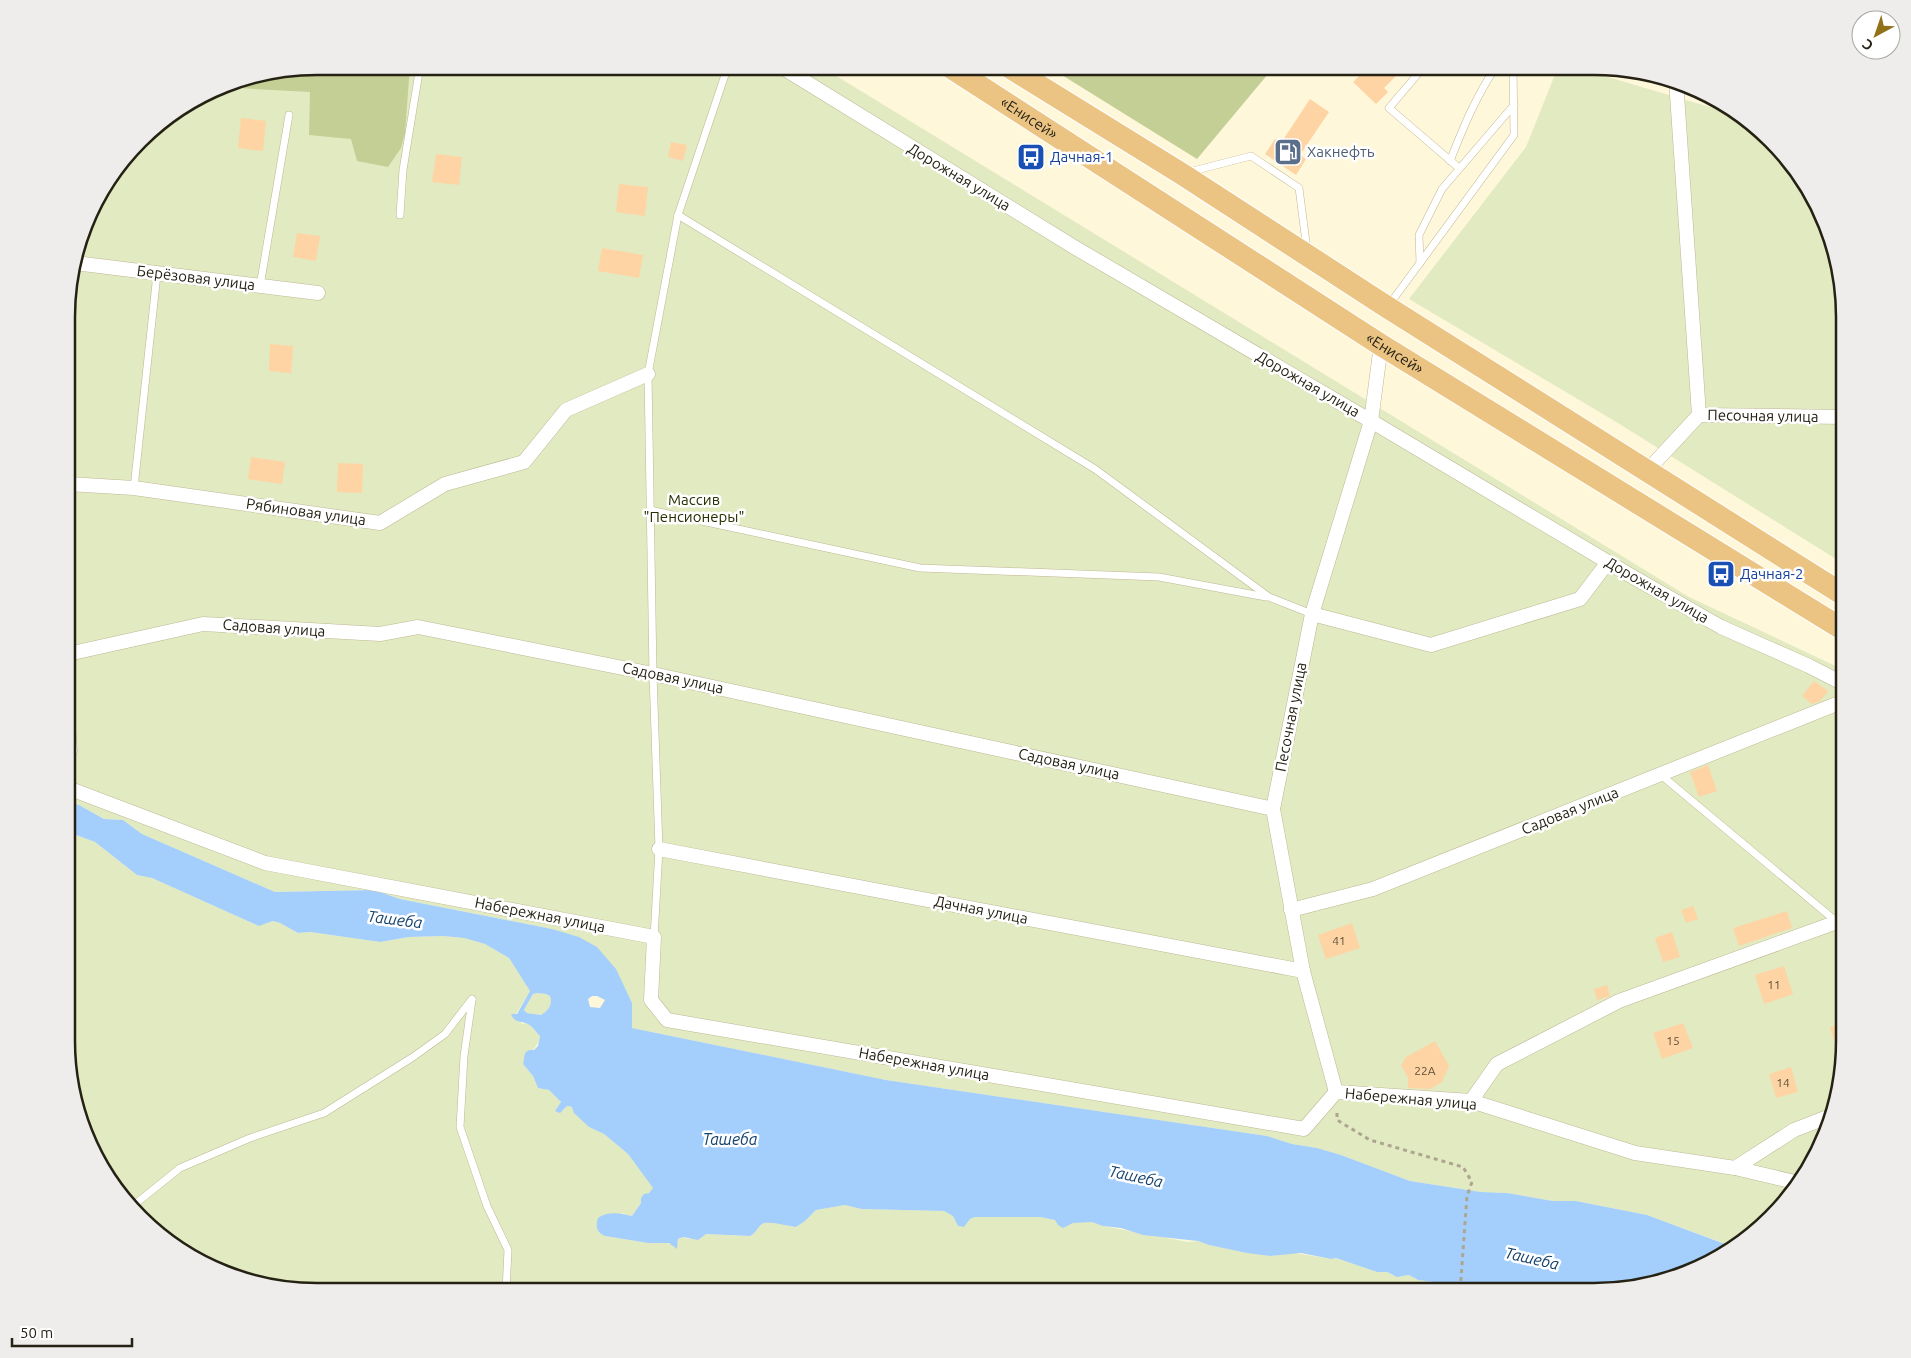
<svg xmlns="http://www.w3.org/2000/svg" width="1911" height="1358" viewBox="0 0 1911 1358" font-family="Ubuntu,sans-serif">
	<rect width="100%" height="100%" fill="#fef7da"/>
	<g fill="#e2eac1">
		<polygon points="317,66 820,66 1689,597 1844,670 1844,1057 1831,1122 1793,1194 1759,1230 1734,1247 1647,1215 1576,1201 1553,1201 1507,1193 1481,1192 1410,1181 1341,1155 1317,1148 1292,1144 1267,1136 886,1080 632,1028 632,1003 552,929 400,899 374,890 275,892 142,834 123,820 104,819 79,805 68,802 68,284 92,206 151,129 221,85"/>
		<polygon points="1558,67 1574,67 1747,118 1783,152 1819,206 1844,301 1844,564 1613,420 1409,299 1526,147"/>
		<path d="M68,832L95,842L137,875L152,878L259,926L273,921L280,923L298,933L310,932L380,942L409,937L443,936L464,938L485,944L509,958L530,991L516,1014L522,1024L528,1023L540,1036C538,1051 526,1051 523,1064L533,1076L538,1088L549,1090L561,1102L556,1110H564L567,1106L572,1107L589,1127L604,1134L628,1154L654,1189L641,1198V1203L632,1216L622,1213L605,1236L648,1243L664,1242L674,1245L678,1244V1239L683,1237L688,1239L706,1234L750,1236C756,1233 757,1228 762,1224C767,1219 789,1226 796,1227L805,1221L816,1210L845,1205L861,1209L944,1211L954,1216L958,1226L964,1227L970,1219L975,1217H1040L1073,1223L1092,1221L1103,1226L1188,1242L1198,1241L1209,1245L1270,1256L1295,1253L1331,1259L1336,1258L1377,1272H1387C1394,1277 1401,1277 1409,1275L1418,1280L1433,1282L1460,1292L301,1291L236,1278L164,1240L100,1166L68,1074Z"/>
		<path d="M537,993L546,994L550,996C553,1005 548,1011 541,1015L527,1013L524,1010L533,994Z"/>
	</g>
	<g fill="#c4cf95">
		<polygon points="317,66 410,66 405,133 401,148 388,167 357,161 351,139 309,135 310,92 218,87"/>
		<polygon points="1049,67 1276,67 1273,68 1197,159"/>
	</g>
	<path fill="#a4cffc" fill-rule="evenodd" d="M68,802L79,805L104,819L123,820L142,834L275,892L374,890L400,899L552,929L579,937L597,947L616,969L632,1003V1028L886,1080L1267,1136L1292,1144L1317,1148L1341,1155L1410,1181L1481,1192L1507,1193L1553,1201H1576L1647,1215L1733,1247L1705,1266L1659,1283L1595,1292H1460L1433,1282L1418,1280L1409,1275L1397,1277L1387,1272H1377L1336,1258L1331,1259L1301,1253L1270,1256L1247,1253L1209,1245L1198,1241L1143,1235L1121,1228L1103,1226L1092,1222L1073,1223L1063,1228L1058,1225L1055,1220L1040,1217H975L970,1219L964,1227L958,1226L953,1216L944,1211L861,1209L845,1205L816,1210L805,1221L796,1227C789,1226 767,1220 762,1224C757,1228 756,1233 750,1236L706,1234L698,1240L683,1237L678,1239L677,1249L669,1243H648L605,1236C597,1233 595,1227 598,1218C607,1211 621,1213 632,1216L641,1203V1198L644,1194L649,1193L653,1188L628,1154L604,1134L589,1127L574,1113L572,1107L567,1106L560,1113L555,1111L561,1102L549,1090L538,1088L533,1076L523,1064L525,1053L529,1050H534L538,1046L540,1036C537,1033 532,1026 528,1024C520,1020 515,1024 511,1014H517L530,991L509,958L485,944L464,938L443,936L409,937L380,942L310,932L298,933L280,923L273,921L259,926L152,878L137,875L95,842L68,832ZM537,993L546,994L550,996C553,1005 548,1011 541,1015L527,1013L524,1010L533,994ZM592,996H597L605,1000L600,1008L590,1007L588,999Z"/>
	<g fill="#fed4a4">
		<polygon points="1368,67 1405,67 1384,88 1388,92 1376,104 1353,82"/>
		<polygon points="1310,99 1329,112 1300,155 1306,159 1296,175 1265,154 1275,139 1281,143"/>
		<polygon points="241,118 266,121 263,151 238,148"/>
		<polygon points="671,142 687,145 683,161 668,157"/>
		<polygon points="436,154 462,157 459,185 432,182"/>
		<polygon points="619,184 648,187 645,216 616,212"/>
		<polygon points="297,233 320,236 316,261 293,257"/>
		<polygon points="602,248 643,255 639,278 598,271"/>
		<polygon points="270,344 293,346 291,373 269,371"/>
		<polygon points="251,457 285,462 282,484 248,479"/>
		<polygon points="338,463 363,464 362,493 337,492"/>
		<polygon points="1814,681 1828,691 1820,701 1812,704 1802,696"/>
		<polygon points="1708,765 1717,791 1699,797 1690,772"/>
		<polygon points="1693,906 1698,919 1686,923 1681,910"/>
		<polygon points="1787,911 1792,928 1739,946 1733,928"/>
		<polygon points="1352,923 1360,948 1326,959 1318,935"/>
		<polygon points="1672,932 1680,957 1663,962 1655,938"/>
		<polygon points="1784,966 1793,994 1764,1004 1755,975"/>
		<polygon points="1607,985 1610,996 1597,1000 1594,989"/>
		<polygon points="1683,1023 1693,1048 1662,1059 1653,1033"/>
		<polygon points="1842,1024 1844,1032 1844,1057 1843,1065 1841,1065 1830,1027"/>
		<polygon points="1435,1041 1449,1066 1442,1082 1430,1089 1408,1088 1408,1077 1401,1066 1406,1057"/>
		<polygon points="1791,1067 1798,1092 1776,1098 1769,1074"/>
	</g>
	<g fill="none" stroke-linecap="round" stroke-linejoin="round">
		<defs>
			<g id="service">
				<polyline points="1417,75 1389,108 1459,168"/>
				<path d="M1450,161C1463,128 1476,96 1496,67"/>
				<polyline points="1189,172 1251,156 1299,188 1307,250"/>
				<polyline points="400,215 403,170 420,66"/>
				<polyline points="678,215 1095,469 1269,597 1312,614"/>
				<polyline points="1420,263 1419,235 1442,189 1514,105"/>
				<polyline points="260,286 289,115"/>
				<polyline points="1389,305 1514,135 1513,67"/>
				<polyline points="134,488 157,274"/>
				<polyline points="650,510 920,568 1159,577 1266,597"/>
				<polyline points="1661,775 1837,922 1844,923"/>
				<polyline points="654,937 659,849 653,674 648,374 678,215 728,66"/>
				<polyline points="472,1000 464,1056 460,1127 487,1206 508,1250 506,1291"/>
				<polyline points="134,1205 180,1168 250,1138 324,1113 413,1057 445,1034 472,999"/>
			</g>
			<g id="minor">
				<polyline points="780,66 1074,247 1371,421 1628,574 1721,627 1809,666 1844,684"/>
				<polyline points="1676,80 1699,415"/>
				<polyline points="75,263 318,293"/>
				<polyline points="1647,471 1699,415 1844,417"/>
				<polyline points="68,484 134,488 380,523 445,484 524,462 566,410 648,374"/>
				<polyline points="1312,614 1431,645 1580,599 1608,562"/>
				<polyline points="68,654 203,624 380,634 418,627 653,674 1273,809"/>
				<polyline points="68,726 70,751 68,755"/>
				<polyline points="68,788 265,863 654,937 651,1000 667,1020 1304,1129 1336,1092 1471,1101 1635,1153 1735,1168 1794,1130 1833,1115"/>
				<polyline points="659,849 1303,971"/>
				<polyline points="1291,910 1373,889 1844,701"/>
				<polyline points="1336,1092 1303,971 1273,809 1312,614 1371,421 1381,345"/>
				<polyline points="1471,1101 1497,1064 1619,1001 1837,922"/>
				<polyline points="1735,1168 1799,1183"/>
			</g>
			<g id="trunk">
				<path id="s1" d="M950,67L1381,345L1844,630"/>
				<polyline points="1009,67 1182,174 1387,307 1844,595"/>
			</g>
		</defs>
		<use href="#service" stroke="#c0b794" stroke-width="8"/>
		<use href="#minor" stroke="#c0b794" stroke-width="15"/>
		<use href="#trunk" stroke="#fff" stroke-width="24"/>
		<polyline stroke="#aca68f" stroke-width="3" stroke-dasharray="4 4" stroke-linecap="butt" points="1337,1113 1337,1120 1370,1140 1463,1167 1472,1182 1467,1196 1460,1292"/>
		<use href="#service" stroke="#fff" stroke-width="7"/>
		<use href="#minor" stroke="#fff" stroke-width="14"/>
		<use href="#trunk" stroke="#ebc484" stroke-width="22"/>
	</g>
	<defs>
		<symbol id="fuel-square" viewBox="-11 -11 22 22"><rect x="-9" y="-9" width="18" height="18" rx="4" fill="#5c6f8a" stroke="#fff"/><path d="M-5.5-6h7V0h2V4h1.3V-2.5L3-4.5l.8-.8L6-3V5H2.5V1h-1V6h-7ZM-4.2-4.7v3.2H.2V-4.7Z" fill="#fff"/></symbol>
		<symbol id="bus-square" viewBox="-11 -11 22 22"><rect x="-9" y="-9" width="18" height="18" rx="4" fill="#1a4fb4" stroke="#fff"/><path d="M-5-6H5V4H4V6H2V4H-2V6H-4V4H-5ZM-3.5-4V0h7V-4ZM-3.5 1.2v1.5H-2V1.2ZM2 1.2v1.5H3.5V1.2Z" fill="#fff"/></symbol>
	</defs>
	<g fill-rule="evenodd">
		<use href="#fuel-square" x="1272" y="136" width="32" height="32"/>
		<use href="#bus-square" x="1015" y="141" width="32" height="32"/>
		<use href="#bus-square" x="1705" y="558" width="32" height="32"/>
	</g>
	<g text-anchor="middle" stroke-width="5" stroke-linejoin="round" paint-order="stroke">
		<g font-size="12" fill="#5b4e38">
			<text x="1339" y="945">41</text>
			<text x="1774" y="989">11</text>
			<text x="1673" y="1045">15</text>
			<text x="1425" y="1075">22А</text>
			<text x="1783" y="1087">14</text>
		</g>
		<g font-size="15" fill="#252214" stroke="#fff">
			<text dy="5" stroke="none"><textPath href="#s1" startOffset="94">«Енисей»</textPath></text>
			<text transform="translate(959 177) rotate(31)" y="5">Дорожная улица</text>
			<text transform="translate(196 278) rotate(7)" y="5">Берёзовая улица</text>
			<text dy="5" stroke="none"><textPath href="#s1" startOffset="529">«Енисей»</textPath></text>
			<text transform="translate(1308 384) rotate(30)" y="5">Дорожная улица</text>
			<text transform="translate(1763 416) rotate(1)" y="5">Песочная улица</text>
			<text transform="translate(306 512) rotate(8)" y="5">Рябиновая улица</text>
			<text transform="translate(1657 590) rotate(30)" y="5">Дорожная улица</text>
			<text transform="translate(274 628) rotate(4)" y="5">Садовая улица</text>
			<text transform="translate(673 678) rotate(12)" y="5">Садовая улица</text>
			<text transform="translate(1291 717) rotate(-79)" y="5">Песочная улица</text>
			<text transform="translate(1069 764) rotate(12)" y="5">Садовая улица</text>
			<text transform="translate(1570 811) rotate(-22)" y="5">Садовая улица</text>
			<text transform="translate(981 910) rotate(11)" y="5">Дачная улица</text>
			<text transform="translate(540 915) rotate(11)" y="5">Набережная улица</text>
			<text transform="translate(924 1064) rotate(10)" y="5">Набережная улица</text>
			<text transform="translate(1411 1099) rotate(5)" y="5">Набережная улица</text>
		</g>
		<g font-size="15" fill="#4e5e75" stroke="#fff" text-anchor="start">
			<text x="1307" y="157">Хакнефть</text>
		</g>
		<g font-size="15" fill="#164399" stroke="#fff" text-anchor="start">
			<text x="1050" y="162">Дачная-1</text>
			<text x="1740" y="579">Дачная-2</text>
		</g>
		<g font-size="15" fill="#292f02" stroke="#fff">
			<text x="694" y="505">Массив<tspan x="694" dy="17">"Пенсионеры"</tspan></text>
		</g>
		<g font-size="16" font-style="italic" fill="#15436c" stroke="#fff">
			<text transform="translate(395 919) rotate(7)" y="6">Ташеба</text>
			<text x="730" y="1145">Ташеба</text>
			<text transform="translate(1136 1176) rotate(12)" y="6">Ташеба</text>
			<text transform="translate(1532 1258) rotate(13)" y="6">Ташеба</text>
		</g>
	</g>
	<path d="M0 0H1911V1358H0ZM317 75H1594A242 242 0 0 1 1836 317V1041A242 242 0 0 1 1594 1283H317A242 242 0 0 1 75 1041V317A242 242 0 0 1 317 75Z" fill="#eeedec" fill-rule="evenodd"/>
	<path fill="none" stroke="#252214" stroke-width="2.5" d="M317 75H1594A242 242 0 0 1 1836 317V1041A242 242 0 0 1 1594 1283H317A242 242 0 0 1 75 1041V317A242 242 0 0 1 317 75Z"/>
	<g transform="translate(1876 35) rotate(220)"><circle r="24" fill="#ffffff" stroke="#a8a7a1"/>
	<path d="M0-4L9 19L0 12L-9 19Z" fill="#917218"/>
	<text y="-8" font-size="14" font-weight="bold" text-anchor="middle" fill="#252214">С</text>
	</g>
	<path d="M12 1338v8h120v-8" fill="none" stroke="#252214" stroke-width="2.5"/>
	<text x="20" y="1338" font-size="15" fill="#252214" stroke="#ffffff" stroke-width="4" paint-order="stroke">50 m</text>
</svg>
